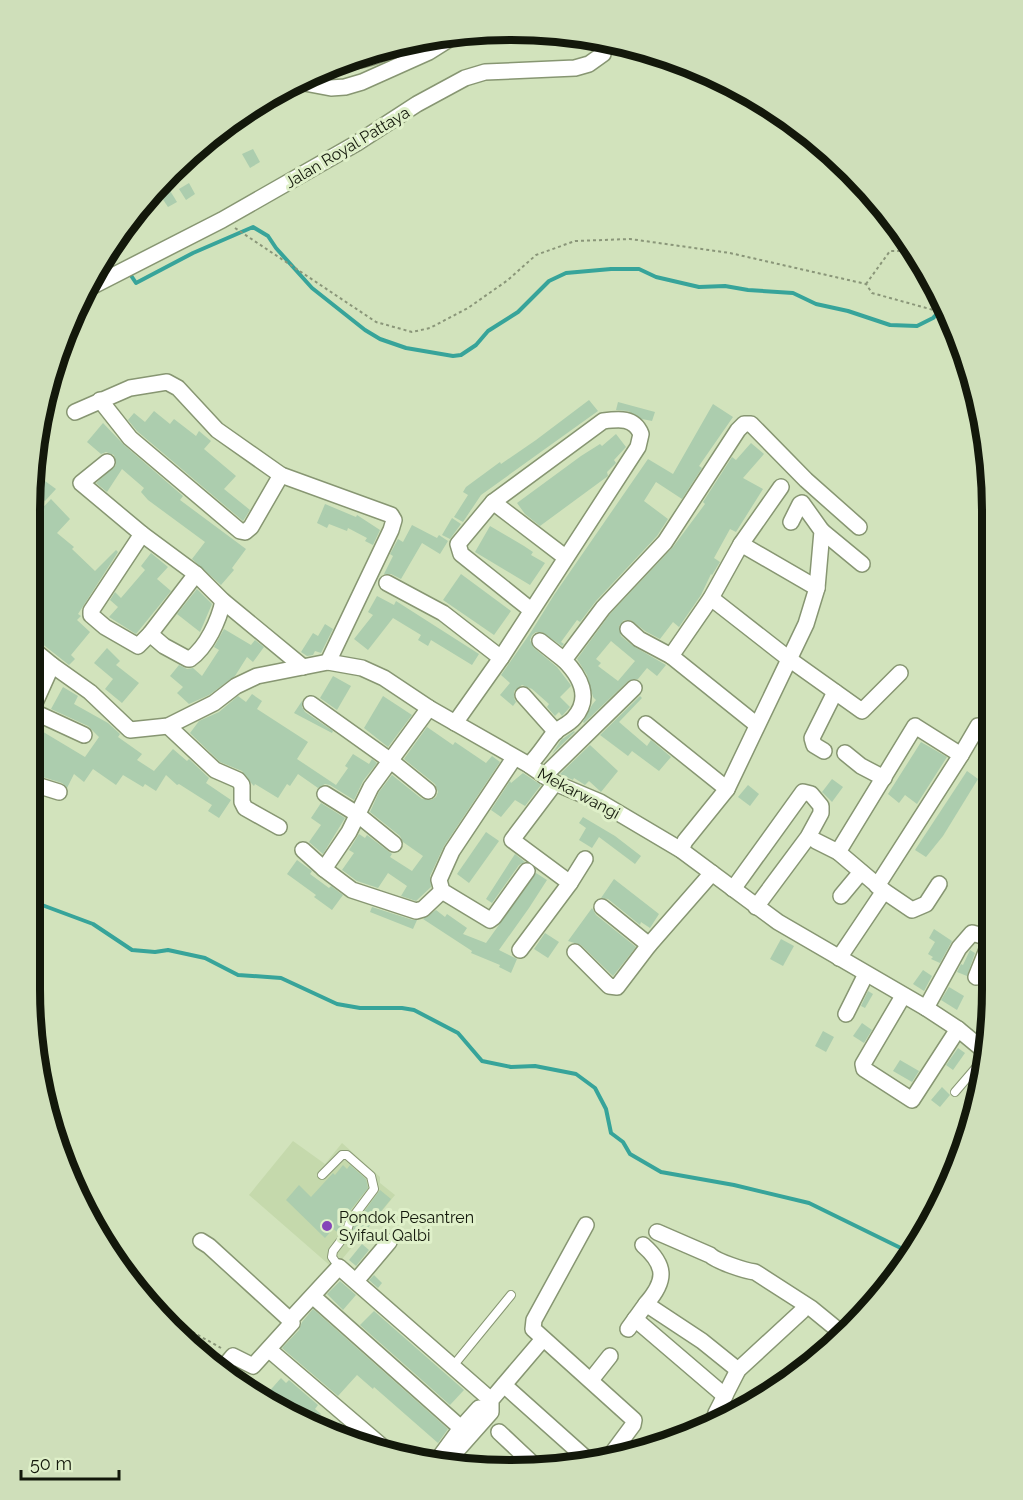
<svg xmlns="http://www.w3.org/2000/svg" width="1023" height="1500" viewBox="0 0 1023 1500" font-family="Raleway,sans-serif">
	<rect width="100%" height="100%" fill="#d2e3bc"/>
	<polygon fill="#c5d9ac" points="293,1141 325,1164 342,1143 380,1177 380,1183 395,1195 334,1269 249,1195"/>
	<g fill="none" stroke-linecap="round" stroke-linejoin="round">
		<g stroke="#37a49a" stroke-width="4">
			<polyline points="128,271 136,283 193,253 253,227 268,236 276,248 312,288 365,330 380,339 406,348 453,356 461,355 476,345 488,331 518,312 549,281 566,273 611,269 639,269 656,277 699,287 725,286 748,290 793,293 816,304 848,311 890,325 917,326 933,318 946,305"/>
			<polyline points="30,897 42,905 93,924 132,950 155,952 168,950 205,958 238,975 281,978 337,1004 360,1008 402,1008 414,1010 458,1033 482,1061 511,1067 535,1066 576,1074 595,1088 606,1109 611,1133 623,1142 630,1154 661,1172 734,1185 809,1203 913,1254"/>
		</g>
	</g>
	<g fill="#accdae" fill-rule="evenodd">
		<polygon points="253,149 260,162 250,168 242,154"/>
		<polygon points="189,183 195,194 186,200 179,189"/>
		<polygon points="169,189 177,202 168,207 160,195"/>
		<polygon points="589,400 598,411 481,495 463,522 454,517 468,495 463,492 466,487 500,462 501,464 536,440"/>
		<polygon points="618,402 655,412 652,421 642,419 628,411 616,410"/>
		<polygon points="713,404 733,417 699,466 702,468 682,499 656,482 644,501 668,519 657,536 596,601 580,622 577,620 561,642 564,644 562,646 542,632 536,632 532,635 530,640 534,648 557,667 570,684 571,686 560,697 570,707 562,716 559,712 555,716 547,707 549,704 532,689 522,685 514,691 514,698 516,702 513,706 500,695 510,683 501,675 531,632 554,595 648,459 673,474"/>
		<polygon points="154,411 170,424 174,419 196,436 199,431 211,441 204,449 236,476 224,489 250,510 243,521 137,431 128,420 134,413 145,422"/>
		<polygon points="103,423 124,445 183,496 180,500 246,549 232,568 234,570 221,585 192,559 205,542 148,500 141,492 144,488 122,469 107,492 96,483 116,465 114,455 106,452 101,454 87,442"/>
		<polygon points="616,434 626,447 614,460 616,463 607,472 608,476 540,526 525,514 517,503 581,456 600,444 602,446"/>
		<path d="M751,443L764,454L743,478L763,489L736,532L730,529L714,558L720,562L712,575L711,574L701,595L679,627L673,622L660,639L645,631L631,620H624L619,626L621,636L633,646L666,665L657,676L647,668L638,679L628,681L584,723L583,722L592,705L596,700L593,697L587,675L577,659L610,614L673,547L705,504L703,502L732,457L736,460ZM611,641L635,661L618,681L598,666L601,663L596,659Z"/>
		<polygon points="45,481 56,489 45,501 34,490"/>
		<polygon points="51,499 70,519 57,533 74,547 72,549 95,571 116,550 118,552 78,614 81,616 77,620 90,632 71,655 75,659 69,665 36,639 30,637 30,606 36,597 30,591 30,521"/>
		<polygon points="325,504 356,517 357,515 380,530 373,545 365,541 367,538 348,528 347,531 329,524 327,528 317,523"/>
		<polygon points="452,518 461,524 450,539 442,535"/>
		<polygon points="412,525 437,538 439,535 448,541 440,554 422,543 401,579 391,574 384,574 393,556 390,554 398,539 403,542"/>
		<polygon points="490,526 524,546 533,552 531,555 545,563 530,585 475,552"/>
		<polygon points="151,553 168,567 157,579 171,591 136,634 109,617 118,607 110,600 115,592 121,598 145,570 141,566"/>
		<polygon points="461,574 511,611 494,635 443,600"/>
		<polygon points="197,589 212,604 200,632 177,614"/>
		<polygon points="377,596 394,605 396,601 479,654 472,665 431,640 428,646 418,640 421,635 393,618 368,650 354,639 373,615 368,612"/>
		<polygon points="325,624 333,629 321,653 315,651 313,655 307,656 301,652 313,633 318,636"/>
		<polygon points="224,629 251,645 255,640 264,647 253,662 247,657 235,676 209,695 189,704 177,693 183,687 170,676 179,665 187,669 193,668 202,676 219,650 214,647"/>
		<polygon points="107,648 120,661 116,665 139,683 122,703 105,689 113,679 94,663"/>
		<polygon points="34,663 40,668 30,690 30,672"/>
		<polygon points="333,676 351,686 337,710 320,698"/>
		<polygon points="63,687 78,696 74,704 108,723 120,734 118,737 142,754 137,760 154,771 173,749 187,761 189,759 209,778 206,783 231,800 219,818 208,811 212,805 179,784 177,785 166,775 156,791 145,784 143,787 123,775 116,785 93,769 84,782 74,774 67,788 62,783 30,773 30,762 35,764 44,746 34,741 40,730 85,757 99,737 88,726 51,709"/>
		<polygon points="252,694 262,701 257,709 308,742 297,759 336,785 348,768 345,766 353,754 369,764 372,759 377,763 363,781 354,800 330,785 325,784 318,788 298,774 290,786 287,784 278,798 255,784 254,786 252,784 242,771 220,762 190,733 199,721 219,712 238,696 246,702"/>
		<polygon points="383,696 412,715 388,747 364,728"/>
		<polygon points="640,696 642,698 619,722 647,746 651,740 671,757 659,771 632,751 628,756 600,735"/>
		<polygon points="302,701 302,707 305,712 333,731 332,733 294,713"/>
		<polygon points="427,727 453,745 455,742 486,763 492,756 500,762 444,846 430,876 431,887 416,901 401,896 407,886 388,873 378,888 357,881 342,870 354,853 349,850 359,834 365,838 367,835 392,854 390,857 412,871 423,856 403,842 400,836 370,812 379,792 392,775 422,799 431,800 436,797 438,792 435,784 404,759"/>
		<polygon points="574,731 575,732 552,754 561,740"/>
		<polygon points="921,742 947,757 917,804 905,795 899,803 888,794"/>
		<polygon points="590,745 618,771 601,792 589,781 585,785 574,778 573,780 560,774"/>
		<polygon points="967,771 978,779 943,836 926,857 915,850"/>
		<polygon points="523,773 541,785 525,806 515,800 501,817 491,810 510,781 511,783"/>
		<polygon points="832,779 843,787 832,802 822,792"/>
		<polygon points="748,785 759,794 750,806 738,797"/>
		<polygon points="321,803 345,818 323,854 309,842 321,825 311,818"/>
		<polygon points="583,817 615,836 641,856 635,864 599,837 592,848 579,840 586,828 579,823"/>
		<polygon points="486,832 499,841 469,883 457,874"/>
		<polygon points="515,854 525,862 519,865 492,903 486,899"/>
		<polygon points="297,860 312,871 310,874 329,888 331,886 343,895 332,910 314,897 316,895 287,874"/>
		<polygon points="536,873 547,880 529,908 499,950 517,959 511,973 499,967 500,965 471,953 472,951 423,919 436,910 445,917 447,914 467,928 463,934 486,943"/>
		<polygon points="614,879 659,914 650,928 641,922 640,925 608,899 601,898"/>
		<polygon points="372,907 413,920 417,920 413,929 370,912"/>
		<polygon points="592,908 596,915 636,947 613,976 581,945 568,941"/>
		<polygon points="934,929 952,941 940,963 931,959 933,957 928,954 935,942 929,938"/>
		<polygon points="545,933 559,942 548,958 534,949"/>
		<polygon points="781,939 794,946 783,966 770,959"/>
		<polygon points="970,950 975,953 967,976 957,972 961,964 963,965"/>
		<polygon points="923,970 932,976 924,991 913,984"/>
		<polygon points="949,987 964,996 957,1010 941,1000"/>
		<polygon points="868,991 873,994 865,1008 861,1006"/>
		<polygon points="862,1023 872,1030 864,1043 853,1036"/>
		<polygon points="823,1031 834,1037 826,1052 815,1046"/>
		<polygon points="958,1048 965,1053 953,1070 946,1065"/>
		<polygon points="900,1060 919,1071 912,1082 893,1071"/>
		<polygon points="942,1087 950,1095 940,1107 931,1100"/>
		<polygon points="343,1165 347,1169 350,1165 366,1179 368,1188 345,1217 339,1233 333,1229 325,1238 286,1200 299,1185 311,1197 333,1173 335,1175"/>
		<polygon points="380,1190 391,1199 354,1245 348,1241 355,1224"/>
		<polygon points="362,1244 369,1250 356,1266 349,1260"/>
		<polygon points="374,1275 382,1283 378,1288 369,1280"/>
		<polygon points="340,1281 356,1295 343,1310 327,1294"/>
		<polygon points="313,1309 448,1429 438,1443 374,1387 373,1389 357,1375 338,1396 282,1348 299,1330 302,1322"/>
		<polygon points="374,1311 464,1390 450,1405 360,1325"/>
		<polygon points="281,1378 286,1383 289,1380 318,1405 315,1409 321,1414 312,1424 280,1399 277,1402 266,1395"/>
		<polygon points="339,1422 353,1435 349,1439 329,1434"/>
	</g>
	<g fill="none" stroke-linecap="round" stroke-linejoin="round">
		<defs>
			<g id="service">
				<polyline points="955,1092 986,1056"/>
				<polyline points="322,1175 342,1155 347,1155 371,1176 374,1189 350,1221 346,1234 333,1251 332,1257 339,1267"/>
				<polyline points="453,1366 511,1295"/>
			</g>
			<g id="minor">
				<path d="M339,63C364,62 389,52 411,41"/>
				<polyline points="299,82 331,88 345,87 362,82 429,52 456,35"/>
				<polyline points="87,289 222,220 357,143 417,104 465,78 485,72 575,68 589,64 603,54 602,39"/>
				<polyline points="100,400 130,438 240,531 245,532 251,527 281,475"/>
				<polyline points="75,412 130,388 167,382 178,388 217,430 281,475 391,515 394,520 391,530 328,662"/>
				<polyline points="107,462 81,483 142,534 196,574 223,601 303,667"/>
				<polyline points="493,502 565,557"/>
				<polyline points="822,531 862,564"/>
				<polyline points="142,534 91,611 91,615 105,627 138,646 150,634 196,574"/>
				<polyline points="741,544 781,487"/>
				<polyline points="387,583 443,613 501,658"/>
				<polyline points="711,598 789,659 862,711 900,673"/>
				<polyline points="628,629 639,639 671,656 757,725"/>
				<path d="M150,634L164,646L188,659H190C207,647 219,620 223,601"/>
				<polyline points="540,641 564,660"/>
				<polyline points="30,647 52,665 90,692 130,730 168,726 214,703 236,686 257,676 328,662 362,668 384,678 429,708 529,765 555,783 600,802 681,850 778,922 926,1008 958,1029 987,1053"/>
				<polyline points="671,656 711,598 741,544 817,588"/>
				<polyline points="523,695 556,732"/>
				<polyline points="311,704 391,761 428,791"/>
				<polyline points="429,708 371,787 349,832 324,869 352,890 416,911 423,909 442,891"/>
				<polyline points="32,711 84,735"/>
				<polyline points="30,714 52,665"/>
				<path d="M455,723L501,658L638,447L641,434C634,417 619,419 603,421L493,502L458,544L461,554L531,610"/>
				<polyline points="646,724 727,789"/>
				<polyline points="168,726 215,770 238,780 242,785 242,802 245,808 279,827"/>
				<polyline points="824,751 814,745 812,738 835,692"/>
				<polyline points="845,753 861,766 884,778"/>
				<polyline points="961,755 978,726 982,726 993,733"/>
				<polyline points="514,758 452,851 439,880 442,891 490,920 494,917 527,871"/>
				<path d="M529,765C539,755 546,743 555,732C561,727 569,724 574,718C592,698 580,676 564,660L603,608L665,542L738,430L744,424H751L806,480L859,527"/>
				<polyline points="544,776 634,688"/>
				<polyline points="30,783 59,792"/>
				<polyline points="325,794 357,814 394,844"/>
				<polyline points="816,841 838,852 884,891 839,958"/>
				<polyline points="303,850 324,869"/>
				<polyline points="681,850 685,841 727,789 806,624 817,588 822,531 802,503 800,504 791,522"/>
				<polyline points="838,852 915,726 961,755 877,886"/>
				<polyline points="570,883 585,859"/>
				<polyline points="733,889 803,792 811,794 821,806 821,813 808,837 756,907"/>
				<polyline points="884,891 912,910 926,904 939,884"/>
				<polyline points="841,896 861,872"/>
				<polyline points="602,907 649,945"/>
				<polyline points="520,950 570,883 512,840 555,783"/>
				<polyline points="575,952 609,986 617,987 649,945 712,873"/>
				<polyline points="903,996 863,1064 864,1069 912,1100 958,1029"/>
				<polyline points="926,1008 959,948 972,933 986,937 990,942 976,977"/>
				<polyline points="846,1014 866,974"/>
				<polyline points="586,1225 534,1320 533,1329 634,1420 633,1425 607,1460"/>
				<path d="M657,1232L710,1255C716,1261 745,1271 755,1272L811,1308L844,1335"/>
				<polyline points="201,1241 209,1246 290,1320"/>
				<path d="M643,1245C667,1266 666,1281 646,1304"/>
				<polyline points="356,1281 389,1242"/>
				<polyline points="317,1300 461,1428"/>
				<polyline points="635,1319 725,1396"/>
				<polyline points="628,1329 646,1304 702,1341 738,1370"/>
				<polyline points="274,1354 384,1448"/>
				<polyline points="223,1368 233,1356 253,1366 292,1323 290,1320 339,1267 491,1400"/>
				<polyline points="591,1380 610,1356"/>
				<polyline points="504,1385 589,1461"/>
				<polyline points="712,1425 716,1413 738,1370 802,1311"/>
				<polyline points="499,1432 532,1463"/>
				<polyline points="436,1462 461,1428 479,1408"/>
				<polyline points="449,1466 452,1456 491,1412 491,1400 543,1339"/>
			</g>
		</defs>
		<use href="#service" stroke="#879672" stroke-width="10"/>
		<use href="#minor" stroke="#879672" stroke-width="18"/>
		<g stroke="#8a9679" stroke-width="2" stroke-dasharray="3 3" stroke-linecap="butt">
			<polyline points="235,228 376,322 412,332 430,328 468,308 508,280 536,255 575,241 630,239 730,253 866,284 872,293 948,314"/>
			<polyline points="866,284 890,251 909,251"/>
			<polyline points="30,550 33,546"/>
			<polyline points="182,1326 221,1348"/>
		</g>
		<use href="#service" stroke="#fff" stroke-width="8"/>
		<use href="#minor" stroke="#fff" stroke-width="15"/>
	</g>
	<circle fill="#8545b9" stroke="#dff0c9" stroke-width="2" cx="327" cy="1226" r="6"/>
	<g text-anchor="middle" stroke-width="6" stroke-linejoin="round" paint-order="stroke">
		<g font-size="16" fill="#13180b" stroke="#dff0c9">
			<text transform="translate(347 147) rotate(-31)" y="6">Jalan Royal Pattaya</text>
			<text transform="translate(579 793) rotate(28)" y="6">Mekarwangi</text>
		</g>
		<g font-size="16" fill="#13180b" stroke="#dff0c9" text-anchor="start">
			<text x="339" y="1223">Pondok Pesantren<tspan x="339" dy="18">Syifaul Qalbi</tspan></text>
		</g>
	</g>
	<path d="M0 0H1023V1500H0ZM511 40H511A471 471 0 0 1 982 511V989A471 471 0 0 1 511 1460H511A471 471 0 0 1 40 989V511A471 471 0 0 1 511 40Z" fill="#cfdfba" fill-rule="evenodd"/>
	<path fill="none" stroke="#13180b" stroke-width="8" d="M511 40H511A471 471 0 0 1 982 511V989A471 471 0 0 1 511 1460H511A471 471 0 0 1 40 989V511A471 471 0 0 1 511 40Z"/>
	<path d="M21 1470v9h98v-9" fill="none" stroke="#13180b" stroke-width="3"/>
	<text x="30" y="1470" font-size="18" fill="#13180b" stroke="#dff0c9" stroke-width="4.5" paint-order="stroke">50 m</text>
</svg>
